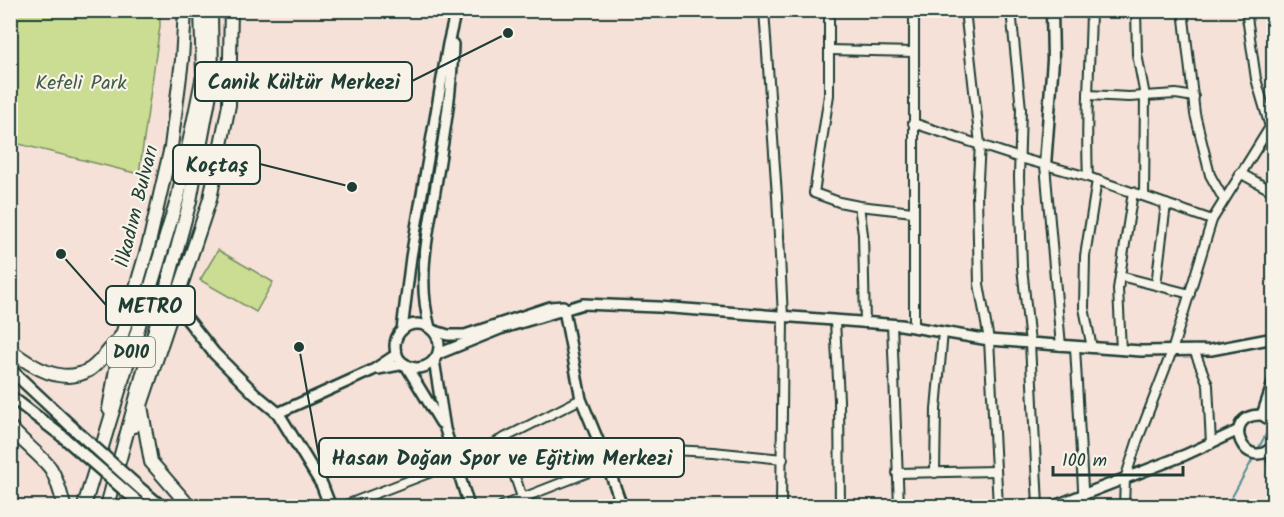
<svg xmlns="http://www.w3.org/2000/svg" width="1284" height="517" viewBox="0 0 1284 517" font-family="Kalam,sans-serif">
	<rect width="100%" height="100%" fill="#f6e1d8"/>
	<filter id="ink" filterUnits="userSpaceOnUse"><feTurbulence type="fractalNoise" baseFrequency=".0167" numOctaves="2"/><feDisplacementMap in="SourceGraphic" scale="12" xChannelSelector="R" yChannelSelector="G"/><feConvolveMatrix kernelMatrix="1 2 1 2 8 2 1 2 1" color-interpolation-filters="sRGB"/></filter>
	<g filter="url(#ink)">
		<g fill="#cbdd92" stroke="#758d63" stroke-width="1.5">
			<polygon points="10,11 160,11 160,26 139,174 11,142"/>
			<polygon points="218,250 273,282 256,312 200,280"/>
		</g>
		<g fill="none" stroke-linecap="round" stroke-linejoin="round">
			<g stroke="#549095" stroke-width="2">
				<polyline points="1258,449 1271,425"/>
				<polyline points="1227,506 1254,457"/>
			</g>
			<defs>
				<g id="minor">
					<polyline points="764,10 777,196 783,317 781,506"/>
					<polyline points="829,10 829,95 814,193 839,202 859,206 863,234 865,323"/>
					<polyline points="914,10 914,327"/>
					<polyline points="965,10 980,144 977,195 979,284 989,340 998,506"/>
					<polyline points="1011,10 1021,109 1019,177 1022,267 1030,343 1038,506"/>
					<polyline points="1136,10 1137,54 1145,96 1144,196"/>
					<polyline points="1183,10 1195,114 1210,175 1224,200"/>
					<polyline points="829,50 914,52"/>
					<polyline points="1088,95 1129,97 1176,94 1194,97"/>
					<polyline points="913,123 1020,158 1088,177 1212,220"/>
					<polyline points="1045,165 1061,346"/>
					<polyline points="1240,173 1274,192"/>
					<path d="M1088,177C1085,121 1090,66 1091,10"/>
					<polyline points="859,206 913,212"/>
					<polyline points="1120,276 1190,294"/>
					<polyline points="1156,285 1166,204"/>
					<polyline points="835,321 839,400 840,506"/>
					<polyline points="892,324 899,506"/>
					<polyline points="1075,347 1084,506"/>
					<polyline points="1092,348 1084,308 1085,256 1097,180"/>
					<polyline points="1121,350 1118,289 1133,192"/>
					<polyline points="1194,350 1208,385 1211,444"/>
					<polyline points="502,439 525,506"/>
					<polyline points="604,457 650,449 713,452 783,459"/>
					<polyline points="897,473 996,471"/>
					<polyline points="935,473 936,409 943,332"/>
					<polyline points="343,506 455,463 581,399"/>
					<polyline points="502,506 607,465"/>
					<polyline points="1124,506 1125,479 1138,439 1172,351 1212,220 1270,127 1256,79 1246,10"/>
				</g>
				<g id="tertiary">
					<polyline points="564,310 581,399 600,445 622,506"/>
					<circle cx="417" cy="346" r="22"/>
					<path d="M430,328C417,281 427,238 435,191C443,142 452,94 453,44"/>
					<polyline points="402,330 411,257 448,44 456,10"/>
					<polyline points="432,330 448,335 465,335 550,307 563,306"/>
					<polyline points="438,354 500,329 583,304 658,307 901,325 989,340 1141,351 1211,350 1274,338"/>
					<polyline points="434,360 445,429 469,506"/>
					<polyline points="378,369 405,364 441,423"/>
					<polyline points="278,413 373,370 397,354"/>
					<polyline points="1262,415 1274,380"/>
					<path d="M1274,423L1262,415C1217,413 1246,477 1274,445"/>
					<polyline points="1270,449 1274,465"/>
					<polyline points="1054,506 1185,455 1239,430"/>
					<polyline points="1269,506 1274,495"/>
				</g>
				<g id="secondary">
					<polyline points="1045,165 1053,60 1052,10"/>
					<polyline points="176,305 214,353 255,394 278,413 322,485 330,506"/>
					<polyline points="10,369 73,428"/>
					<polyline points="10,396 62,436"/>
					<polyline points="143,491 161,506"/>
				</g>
				<g id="primary">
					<path d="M10,350C31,366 62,386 89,370C99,364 113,345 121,336"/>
					<polyline points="141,406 151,462 189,506"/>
					<polyline points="109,409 122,335 149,243 171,147 182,60 185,10"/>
					<polyline points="134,426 210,199 229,105 231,10"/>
				</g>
				<g id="trunk">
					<path d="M10,427C21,441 43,457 51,469C58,481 61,494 64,506"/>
					<polyline points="84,506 178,197 203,75 201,10"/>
					<polyline points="107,506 190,201 212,83 211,10"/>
				</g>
			</defs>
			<use href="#minor" stroke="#1f3d34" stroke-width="12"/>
			<use href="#tertiary" stroke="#1f3d34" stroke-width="14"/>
			<use href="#secondary" stroke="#1f3d34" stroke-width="15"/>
			<use href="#primary" stroke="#1f3d34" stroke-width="16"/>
			<use href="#trunk" stroke="#1f3d34" stroke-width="16"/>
			<use href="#minor" stroke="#f7f3e8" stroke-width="8"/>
			<use href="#tertiary" stroke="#f7f3e8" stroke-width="9"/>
			<use href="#secondary" stroke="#f7f3e8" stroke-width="10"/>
			<use href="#primary" stroke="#f7f3e8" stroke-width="12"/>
			<use href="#trunk" stroke="#f7f3e8" stroke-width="12"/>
			<defs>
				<g id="secondary-bridge">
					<polyline points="73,428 143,491"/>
					<polyline points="62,436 138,502"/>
				</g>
			</defs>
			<use href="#secondary-bridge" stroke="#1f3d34" stroke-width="15" stroke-linecap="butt"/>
			<use href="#secondary-bridge" stroke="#f7f3e8" stroke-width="10"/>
		</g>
	</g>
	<g text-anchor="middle" stroke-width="4.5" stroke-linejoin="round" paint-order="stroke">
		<rect fill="#f7f3e8" stroke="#60746a" stroke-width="1.5" x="107" y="337" width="48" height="30" rx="4.5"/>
		<g font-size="18" font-weight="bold" fill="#1f3d34">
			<text x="131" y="358">D010</text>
		</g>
		<g font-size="20" fill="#415d47" stroke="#f7f3e8">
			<text x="81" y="89">Kefeli Park</text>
		</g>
		<g font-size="20" fill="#1f3d34" stroke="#f7f3e8">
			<text transform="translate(136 206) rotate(-76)" y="7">İlkadım Bulvarı</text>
		</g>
	</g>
	<path fill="none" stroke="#1f3d34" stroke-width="2" d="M508 33L412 81M352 187L260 164M61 254L106 305M299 347L319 457"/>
	<g fill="#1f3d34" stroke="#f7f3e8" stroke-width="2">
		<circle cx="508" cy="33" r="6"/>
		<circle cx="352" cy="187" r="6"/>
		<circle cx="61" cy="254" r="6"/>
		<circle cx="299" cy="347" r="6"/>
	</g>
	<g fill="#f7f3e8" stroke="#1f3d34" stroke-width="2">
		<rect x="195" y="62" width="217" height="39" rx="6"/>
		<rect x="173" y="145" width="87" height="39" rx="6"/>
		<rect x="106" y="286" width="89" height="39" rx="6"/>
		<rect x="319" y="438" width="365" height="39" rx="6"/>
	</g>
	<g font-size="21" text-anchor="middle" font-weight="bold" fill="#1f3d34">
		<text x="304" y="89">Canik Kültür Merkezi</text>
		<text x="217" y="172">Koçtaş</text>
		<text x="150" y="313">METRO</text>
		<text x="502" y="465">Hasan Doğan Spor ve Eğitim Merkezi</text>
	</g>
	<rect width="1284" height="517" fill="none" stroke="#f7f3e8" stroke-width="36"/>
	<rect x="18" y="18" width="1248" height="481" fill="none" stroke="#1f3d34" stroke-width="2" filter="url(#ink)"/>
	<path d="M1053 466v9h130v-9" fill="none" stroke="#1f3d34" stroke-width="3"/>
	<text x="1062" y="466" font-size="18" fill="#1f3d34" stroke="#f7f3e8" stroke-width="4.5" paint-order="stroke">100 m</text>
</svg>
